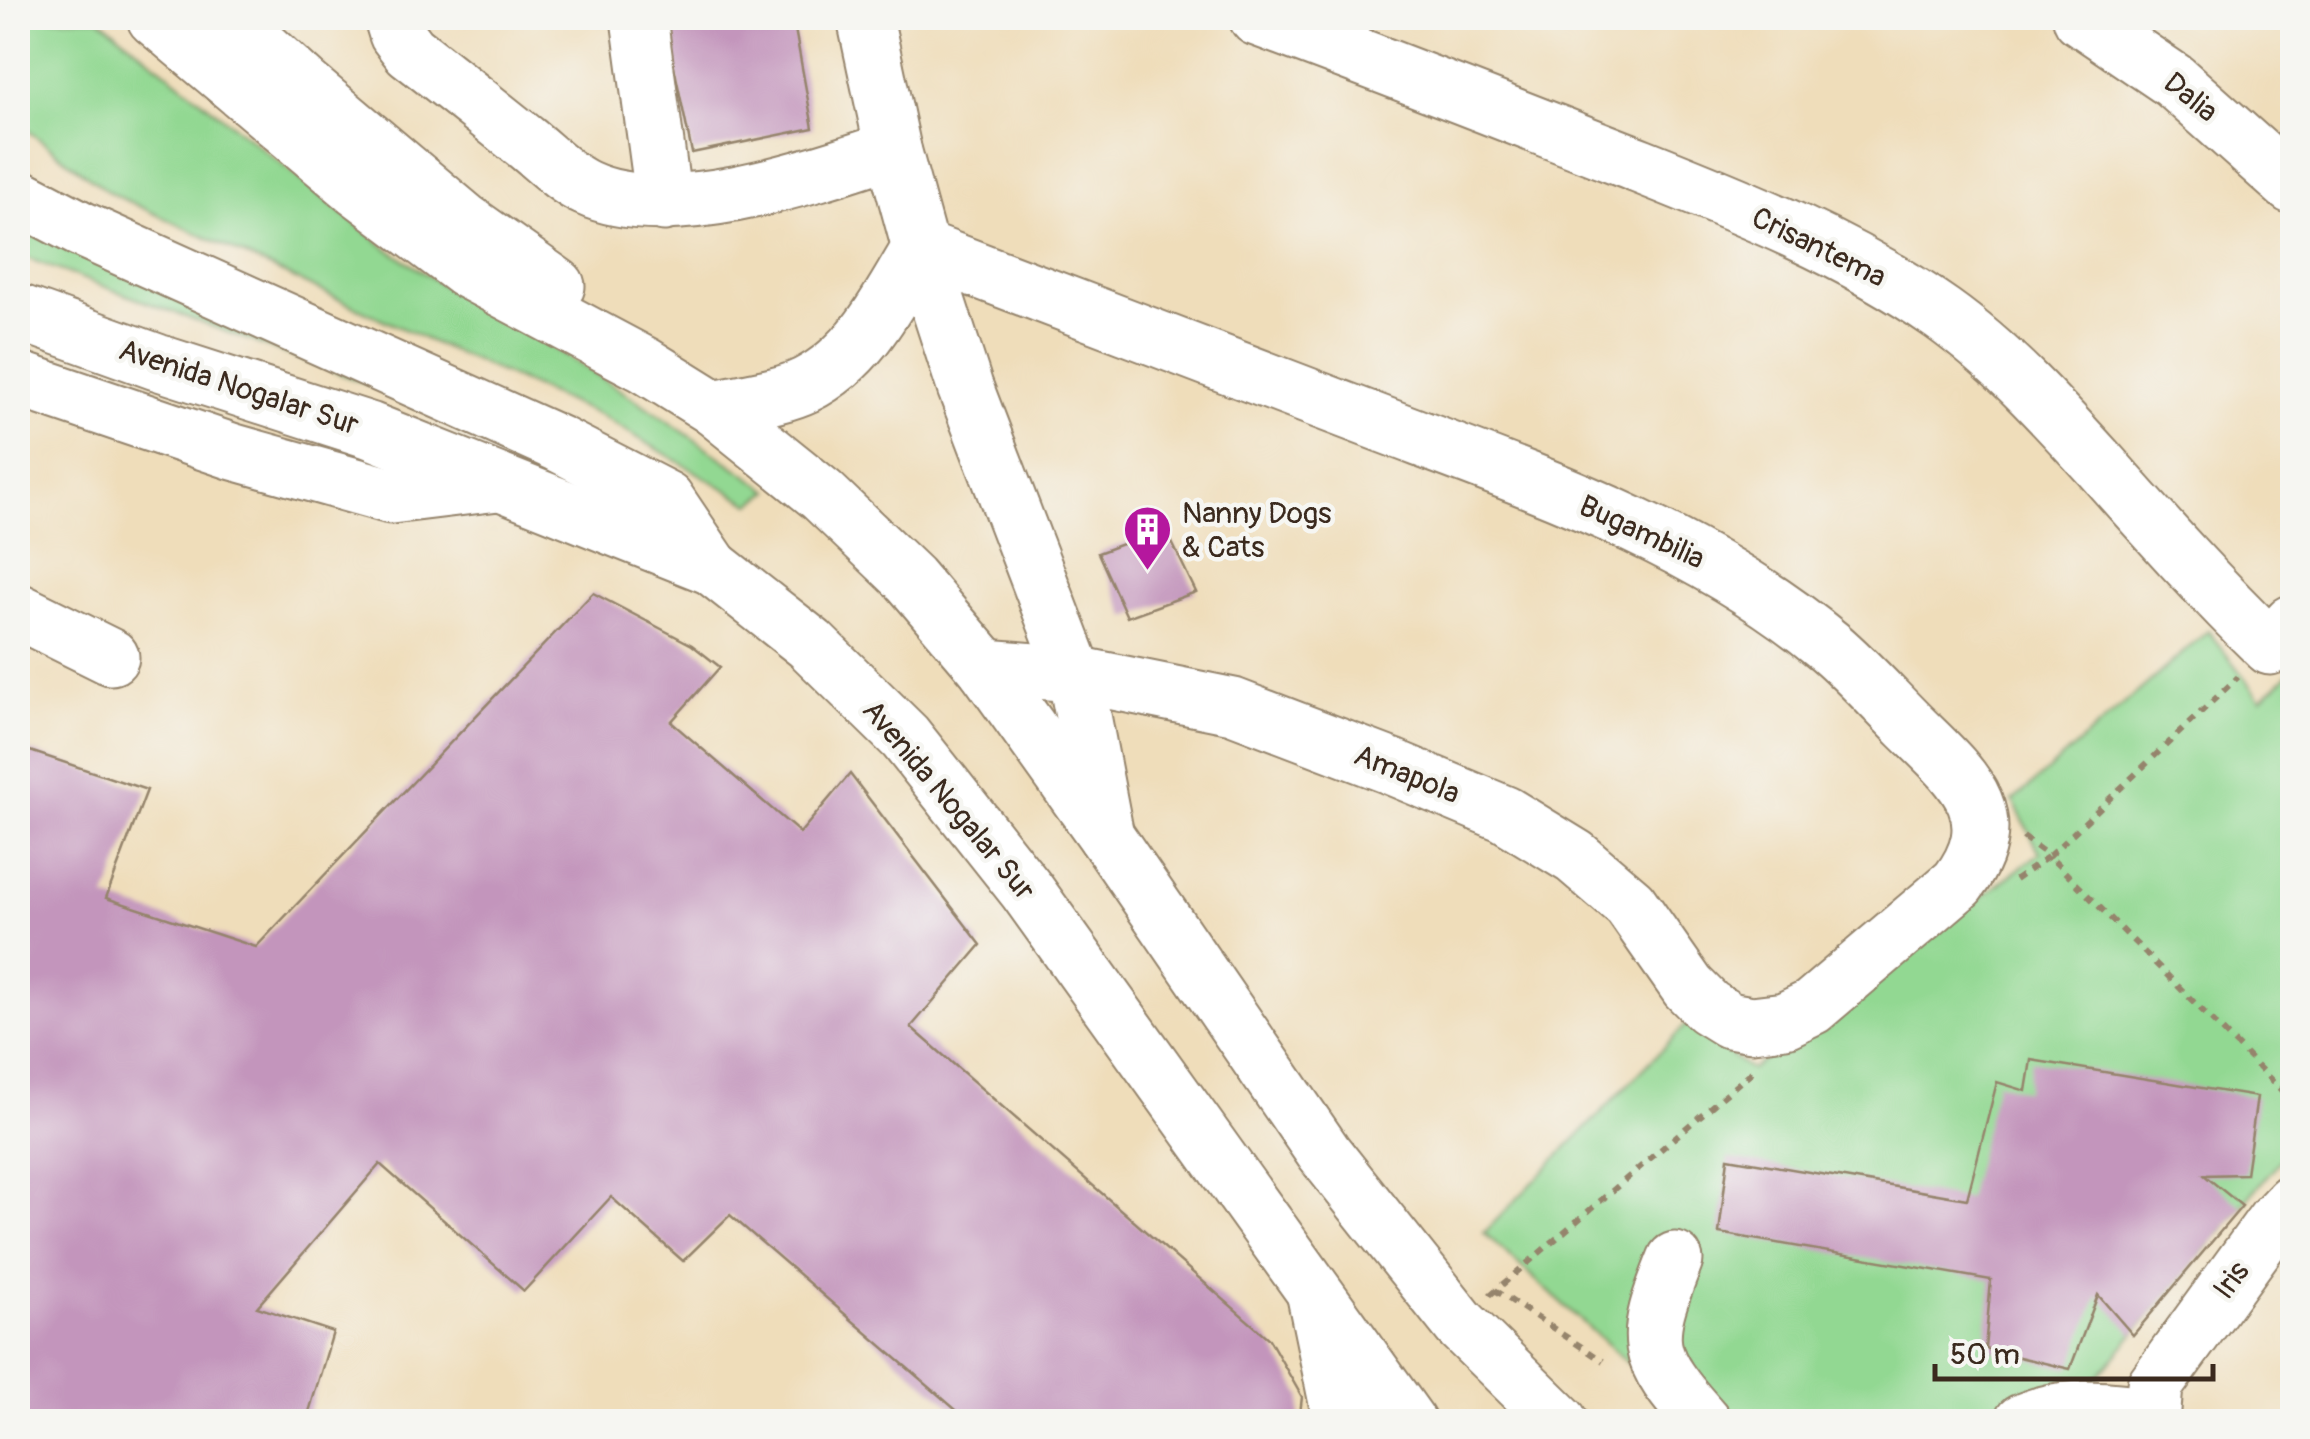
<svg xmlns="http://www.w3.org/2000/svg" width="2310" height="1439" viewBox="0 0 2310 1439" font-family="Pangolin,sans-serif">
	<rect width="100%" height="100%" fill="#f6f6f2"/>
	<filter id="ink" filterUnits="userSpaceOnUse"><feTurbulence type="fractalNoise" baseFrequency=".01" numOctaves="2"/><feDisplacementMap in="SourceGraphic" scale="20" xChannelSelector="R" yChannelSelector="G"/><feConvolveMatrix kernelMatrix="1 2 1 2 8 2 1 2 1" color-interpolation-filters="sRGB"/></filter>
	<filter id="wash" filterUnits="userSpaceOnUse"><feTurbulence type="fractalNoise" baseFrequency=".0048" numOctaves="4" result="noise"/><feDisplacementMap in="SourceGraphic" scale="40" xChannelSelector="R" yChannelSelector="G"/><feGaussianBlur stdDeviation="2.25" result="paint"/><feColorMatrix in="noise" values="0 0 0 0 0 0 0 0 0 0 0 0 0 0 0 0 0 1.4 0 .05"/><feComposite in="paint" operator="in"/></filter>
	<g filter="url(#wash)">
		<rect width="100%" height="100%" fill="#efddba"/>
		<g fill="#92d892" stroke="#668158" stroke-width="2.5">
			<polygon points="18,18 99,18 385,247 451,291 531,334 641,403 770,491 751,504 601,416 427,340 110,193 18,123"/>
			<polygon points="18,214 414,401 18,255"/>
			<polygon points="2208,631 2261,699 2292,671 2292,1146 2070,1410 2081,1421 1692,1421 1484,1233 1688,1023 1751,1070 2040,853 2013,801"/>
		</g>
		<g id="blocks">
			<g fill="#c395bc">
				<polygon points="664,18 793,18 813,128 692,153"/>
				<polygon points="1165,528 1196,592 1127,617 1098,553"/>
				<polygon points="593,593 692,645 720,667 671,722 800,833 850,774 981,945 911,1027 1269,1339 1302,1397 1299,1422 970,1422 730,1215 683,1261 611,1197 524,1291 380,1164 257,1307 333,1332 306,1422 18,1422 18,747 147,790 106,898 256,947"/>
				<polygon points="2031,1060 2257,1097 2246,1174 2204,1175 2242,1206 2133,1335 2098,1295 2070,1369 1985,1349 1991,1280 1719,1233 1728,1158 1967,1199 1997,1082 2026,1091"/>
			</g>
		</g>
	</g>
	<g filter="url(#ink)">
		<use href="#blocks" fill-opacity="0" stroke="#95846c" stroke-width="2.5"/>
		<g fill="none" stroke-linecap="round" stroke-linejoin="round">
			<defs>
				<g id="minor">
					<path d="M392,18L397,34L410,51C449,81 487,112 525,142C544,157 564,178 586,188C667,226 812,176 893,149"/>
					<polyline points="639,18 664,203"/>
					<path d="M1257,18C1379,63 1501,111 1623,159C1731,202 1846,246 1942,314C2001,356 2051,411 2100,465C2155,527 2210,589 2270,647L2292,623"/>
					<polyline points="2081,18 2174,81 2292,186"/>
					<path d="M920,248C1063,303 1207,357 1350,412C1516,476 1691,531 1830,647C1858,671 1884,700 1910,726C1960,775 2010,814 1958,883L1812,1007L1785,1020L1752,1024L1729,1020L1708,1007L1688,987L1630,904L1575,857L1505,814L1390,766L1233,706L1075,674L985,667"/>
					<polyline points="18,611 111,657"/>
					<path d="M1675,1260C1642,1342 1643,1355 1703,1422"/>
					<path d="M2022,1422C2064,1402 2106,1410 2151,1414"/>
					<polyline points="2152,1422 2155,1385 2275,1220 2292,1202"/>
				</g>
				<g id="major">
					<polyline points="865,18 893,149 920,248 965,387 1075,674 1106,836"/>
					<path d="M714,408C743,401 779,398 806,385C862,357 889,300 920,248"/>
					<polyline points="1315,1296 1341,1422"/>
				</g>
				<g id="highway">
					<polyline points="155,18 357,188 466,270 645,365 714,408 822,495 910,579 985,667 1106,836 1324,1153 1460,1324 1560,1422"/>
					<polyline points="230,18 306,87 465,221 557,286"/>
					<polyline points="18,196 81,229 559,444 666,499 712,567"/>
					<polyline points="18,312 157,362 369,430 712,567 810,644 905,737 1027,891 1408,1422"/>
					<polyline points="18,379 234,452 391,496 498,483"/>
				</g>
			</defs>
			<use href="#minor" stroke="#95846c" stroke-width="59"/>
			<use href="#major" stroke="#95846c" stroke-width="59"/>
			<use href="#highway" stroke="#95846c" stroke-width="59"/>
			<g stroke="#95846c" stroke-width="6" stroke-dasharray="8 8" stroke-linecap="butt">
				<polyline points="2023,837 2049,856 2238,677"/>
				<polyline points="2015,880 2049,856 2292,1101"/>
				<polyline points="1495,1290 1603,1361"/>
				<polyline points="1490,1295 1754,1070"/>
			</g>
			<use href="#minor" stroke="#fff" stroke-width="55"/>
			<use href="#major" stroke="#fff" stroke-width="55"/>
			<use href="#highway" stroke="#fff" stroke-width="55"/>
		</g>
	</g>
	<defs>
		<symbol id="building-pin" viewBox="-11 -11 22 30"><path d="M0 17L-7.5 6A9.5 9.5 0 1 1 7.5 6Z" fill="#b5179e" stroke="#f6f6f2"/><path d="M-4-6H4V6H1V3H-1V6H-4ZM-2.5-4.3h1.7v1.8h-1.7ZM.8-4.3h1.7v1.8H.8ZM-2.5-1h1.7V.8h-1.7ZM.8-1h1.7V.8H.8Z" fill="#fff"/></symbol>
	</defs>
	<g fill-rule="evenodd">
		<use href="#building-pin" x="1120" y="502" width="55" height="75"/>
	</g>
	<g text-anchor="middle" stroke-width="9" stroke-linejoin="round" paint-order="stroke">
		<g font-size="30" fill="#3b2a1e" stroke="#f6f6f2">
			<text transform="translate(2191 97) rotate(39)" y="10">Dalia</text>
			<text transform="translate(1819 247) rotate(26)" y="10">Crisantema</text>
			<text transform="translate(239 387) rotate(18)" y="10">Avenida Nogalar Sur</text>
			<text transform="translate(1642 532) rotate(25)" y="10">Bugambilia</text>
			<text transform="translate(1407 774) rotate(22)" y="10">Amapola</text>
			<text transform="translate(949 800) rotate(50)" y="10">Avenida Nogalar Sur</text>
			<text transform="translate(2231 1280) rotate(-54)" y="10">Iris</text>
		</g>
		<g font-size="30" fill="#3b2a1e" stroke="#f6f6f2" text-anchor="start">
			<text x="1182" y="523">Nanny Dogs<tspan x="1182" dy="34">&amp; Cats</tspan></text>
		</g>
	</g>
	<rect width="2310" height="1439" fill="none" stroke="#f6f6f2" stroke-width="60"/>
	<path d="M1935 1364v15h278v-15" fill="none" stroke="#3b2a1e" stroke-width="5"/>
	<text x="1950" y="1364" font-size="30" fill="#3b2a1e" stroke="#f6f6f2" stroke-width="8" paint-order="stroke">50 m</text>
</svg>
